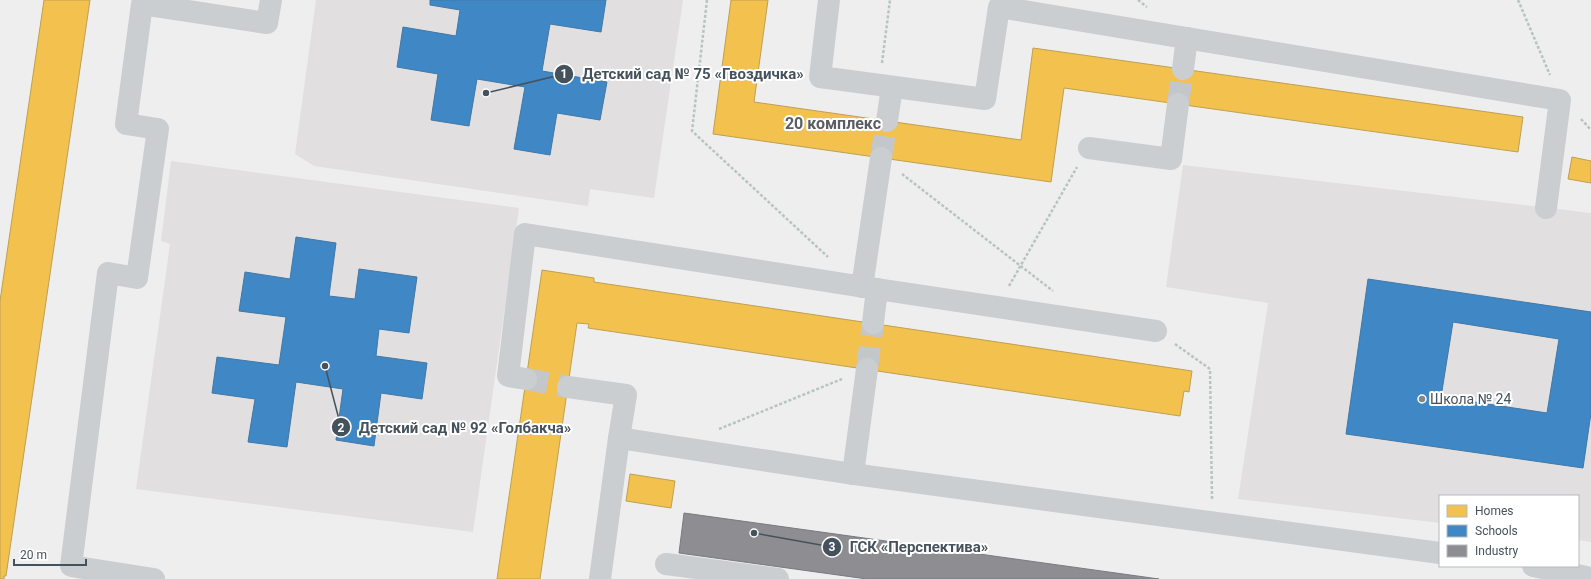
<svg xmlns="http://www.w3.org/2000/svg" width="1591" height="579" viewBox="0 0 1591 579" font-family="Roboto,sans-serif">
	<rect width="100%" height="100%" fill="#efeeee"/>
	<g fill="#e1dfe0">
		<polygon points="316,0 683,0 654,198 590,189 588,206 314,166 295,154"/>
		<polygon points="171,161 519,208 473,532 136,489 170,244 161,241"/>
		<polygon points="1183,165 1591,213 1591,542 1578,540 1578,496 1440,496 1440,523 1238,499 1268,303 1166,287"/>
	</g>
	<g fill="#f2c14e" stroke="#bea052">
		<polygon points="44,0 90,0 6,576 4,576 4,579 0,579 0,301"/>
		<polygon points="731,0 768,0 754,102 1021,140 1033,48 1523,117 1518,152 1064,88 1051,182 713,134"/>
		<polygon points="1572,157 1591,161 1591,183 1568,179"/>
		<polygon points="542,270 594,278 594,282 1192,371 1189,392 1184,391 1180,416 588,328 589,324 577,323 540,579 497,579"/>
		<polygon points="630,474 675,481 671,508 626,501"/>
	</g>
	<g fill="#3f88c5" stroke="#4178a6" fill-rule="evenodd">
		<polygon points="430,0 606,0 601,32 550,24 542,71 607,82 600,120 557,113 550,155 514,149 525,87 477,79 469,126 431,120 438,74 397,67 403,27 456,36 460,10 430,5"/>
		<polygon points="296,237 336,243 329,296 355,299 359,269 417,277 409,333 379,329 376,356 427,363 422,399 381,393 374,446 336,440 343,389 296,382 287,447 248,442 255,399 212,393 217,357 279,365 286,317 239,311 245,272 290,279"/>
		<path d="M1368,279L1591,312V413L1583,468L1346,434ZM1453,322L1559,339L1547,413L1441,397Z"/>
	</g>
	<polygon fill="#8d8d92" stroke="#777b82" points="684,513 1159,579 867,579 679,553"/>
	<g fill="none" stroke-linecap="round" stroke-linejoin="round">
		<g stroke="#c4c7ca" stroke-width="22" stroke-dasharray="22 11" stroke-linecap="butt">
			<polyline points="1178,104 1183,69"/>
			<polyline points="881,158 887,121"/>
			<polyline points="867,369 873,323"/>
			<polyline points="526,379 568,387"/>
		</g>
		<g stroke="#b7c4bf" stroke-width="2.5" stroke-dasharray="3 2" stroke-linecap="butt">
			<polyline points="707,0 692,131 828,257"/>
			<polyline points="1138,0 1147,7"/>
			<polyline points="1518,0 1550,75"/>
			<polyline points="882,63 890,0"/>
			<polyline points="1581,119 1591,130"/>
			<polyline points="902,174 1053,291"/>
			<polyline points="1009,286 1077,167"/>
			<polyline points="1175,344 1210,369 1212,499"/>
			<polyline points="719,429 842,379"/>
		</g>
		<g stroke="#caced0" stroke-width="22">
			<polyline points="829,0 820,77 985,99 999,7 1560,100 1546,208"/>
			<polyline points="1183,69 1187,38"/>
			<polyline points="887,121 892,87"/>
			<polyline points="1089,148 1171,159 1178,104"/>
			<polyline points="862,287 881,158"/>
			<polyline points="873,323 877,289"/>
			<polyline points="526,379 508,376 525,234 877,289 1156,331"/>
			<polyline points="568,387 626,395 619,438"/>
			<polyline points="853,474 867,369"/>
			<polyline points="666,564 778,579"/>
			<polyline points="1533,566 1591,578"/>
			<polyline points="154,579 71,566 108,273 137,278 158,129 126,124 142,4 267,23 271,0"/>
			<polyline points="600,579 619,438 853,474 1440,553"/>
		</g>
	</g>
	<circle fill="#80898f" stroke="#fff" stroke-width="1.5" cx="1422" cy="399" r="4"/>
	<g text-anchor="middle" stroke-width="4" stroke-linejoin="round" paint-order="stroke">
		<g font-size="14" fill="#45525c" stroke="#fff" text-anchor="start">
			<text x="1430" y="404">Школа № 24</text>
		</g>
		<g font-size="16" font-weight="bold" fill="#5a5e63" stroke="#fff">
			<text x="833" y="129">20 комплекс</text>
		</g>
	</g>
	<path fill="none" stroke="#45525c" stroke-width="1.5" d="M486 93L564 74M325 366L341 427M754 533L832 547"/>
	<g fill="#45525c" stroke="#fff" stroke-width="1.5">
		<circle cx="486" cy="93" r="4"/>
		<circle cx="325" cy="366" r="4"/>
		<circle cx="754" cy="533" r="4"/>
		<circle cx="564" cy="74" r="10"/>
		<circle cx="341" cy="427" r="10"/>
		<circle cx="832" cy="547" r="10"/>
	</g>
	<g font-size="12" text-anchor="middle" font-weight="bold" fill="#fff">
		<text x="564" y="78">1</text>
		<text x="341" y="432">2</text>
		<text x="832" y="551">3</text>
	</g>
	<g font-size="15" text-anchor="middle" font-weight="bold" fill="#45525c" stroke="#fff" stroke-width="4" stroke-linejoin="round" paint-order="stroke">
		<text x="693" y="79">Детский сад № 75 «Гвоздичка»</text>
		<text x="465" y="433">Детский сад № 92 «Голбакча»</text>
		<text x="919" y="552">ГСК «Перспектива»</text>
	</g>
	<rect x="1439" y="495" width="140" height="72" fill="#ffffff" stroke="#b5babe"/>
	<rect x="1447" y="505" width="20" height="12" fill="#f2c14e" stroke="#b5babe"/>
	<text x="1475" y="515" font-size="12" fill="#45525c">Homes</text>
	<rect x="1447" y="525" width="20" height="12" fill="#3f88c5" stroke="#b5babe"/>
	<text x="1475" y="535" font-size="12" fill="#45525c">Schools</text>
	<rect x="1447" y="545" width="20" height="12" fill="#8d8d92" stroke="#b5babe"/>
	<text x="1475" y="555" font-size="12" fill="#45525c">Industry</text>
	<path d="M14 559v6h72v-6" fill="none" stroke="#45525c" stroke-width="2"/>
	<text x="20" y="559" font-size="12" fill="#45525c" stroke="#ffffff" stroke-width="3" paint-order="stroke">20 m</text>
</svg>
